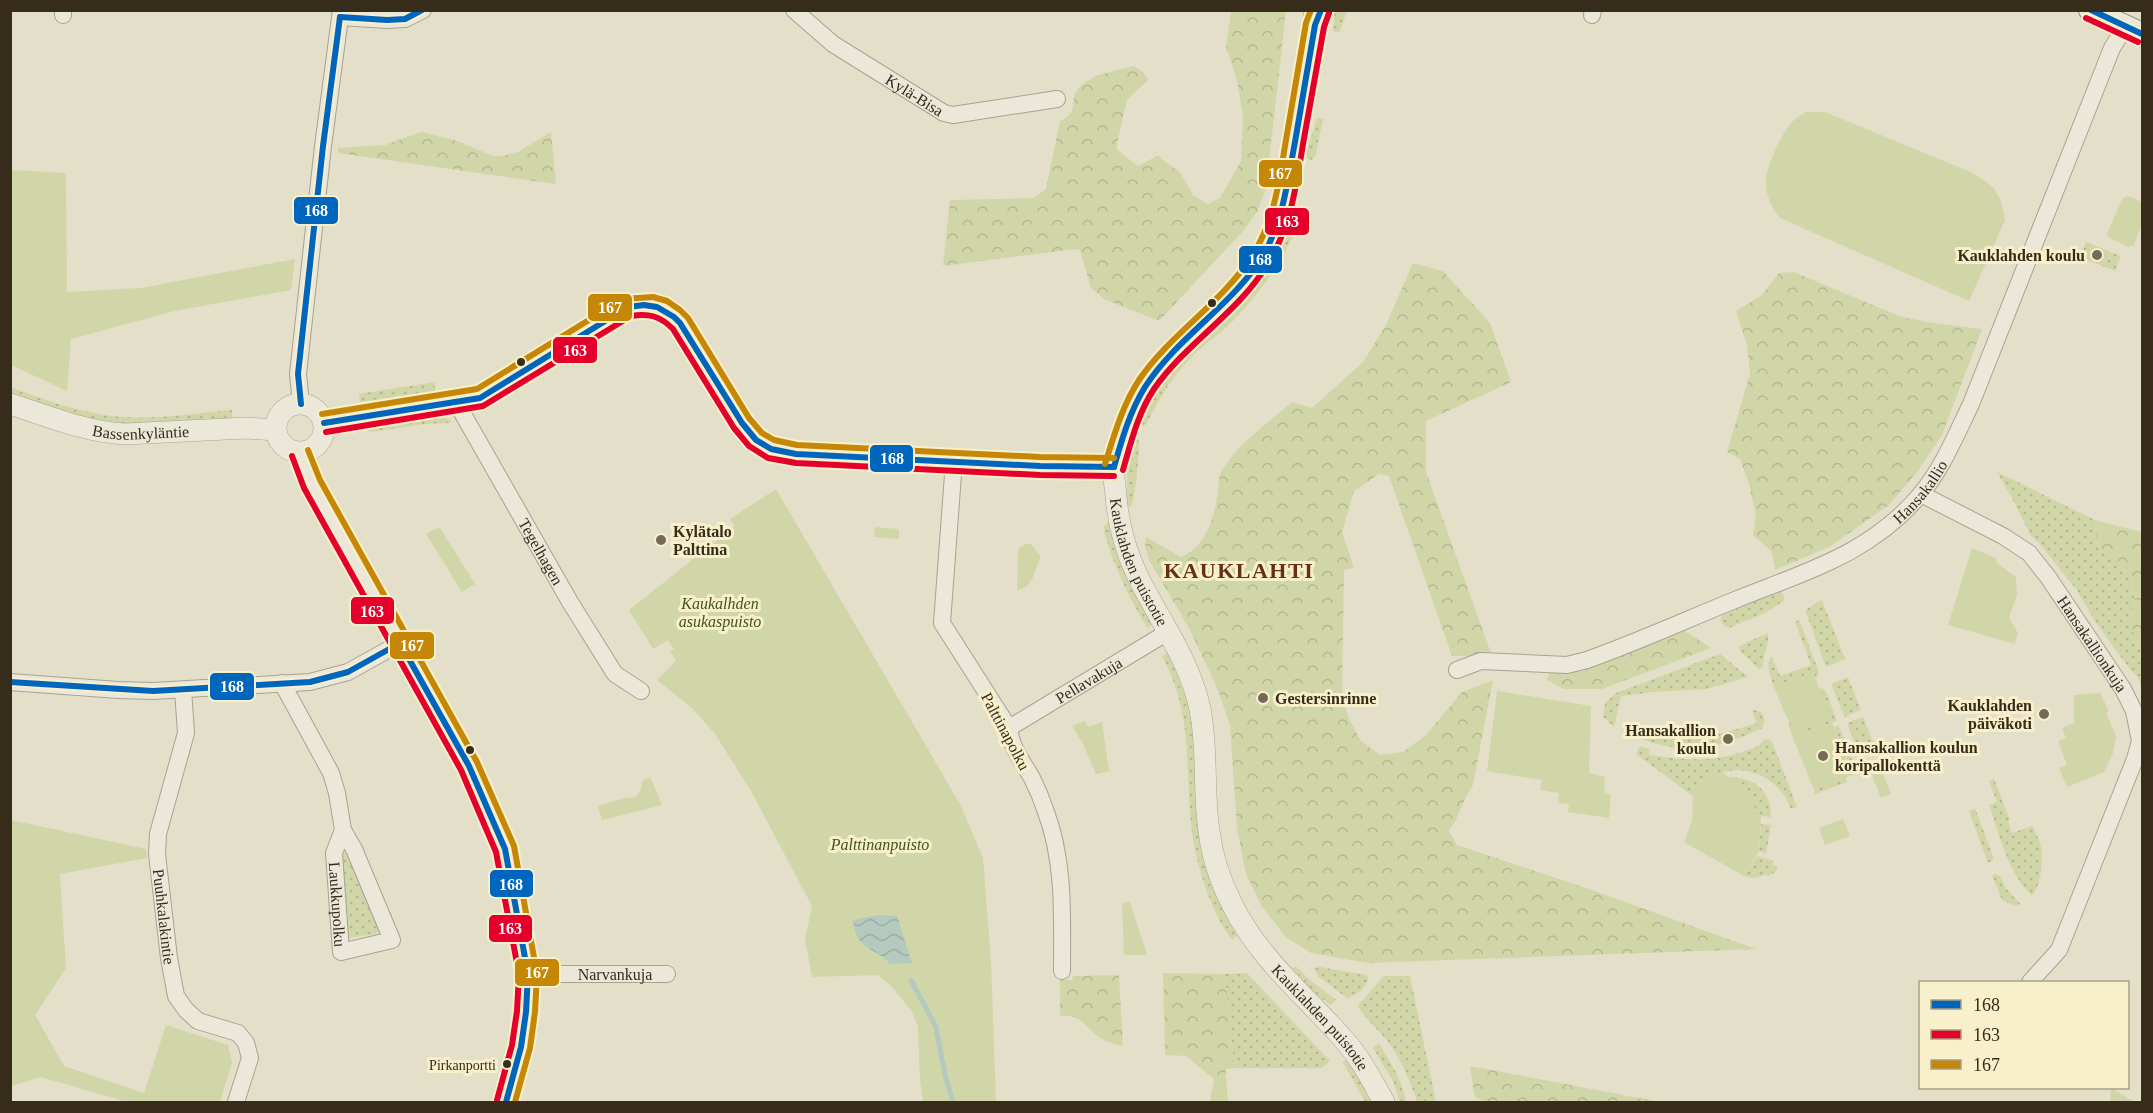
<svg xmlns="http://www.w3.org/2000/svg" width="2153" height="1113" viewBox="0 0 2153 1113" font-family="Georgia,serif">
	<defs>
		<pattern id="grass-dots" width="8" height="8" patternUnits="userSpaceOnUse" patternTransform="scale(1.5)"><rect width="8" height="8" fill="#d1d6a8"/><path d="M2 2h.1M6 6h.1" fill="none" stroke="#b4b890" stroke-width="1.8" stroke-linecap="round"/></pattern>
		<pattern id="forest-crowns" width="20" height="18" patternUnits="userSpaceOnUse" patternTransform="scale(1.5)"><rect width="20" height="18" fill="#d1d6a8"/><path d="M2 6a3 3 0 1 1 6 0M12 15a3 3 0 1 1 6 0" fill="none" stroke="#b4b890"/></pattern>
		<pattern id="water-waves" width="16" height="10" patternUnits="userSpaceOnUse" patternTransform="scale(1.5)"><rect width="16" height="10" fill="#b4cabf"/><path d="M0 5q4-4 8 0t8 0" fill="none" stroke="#9baea4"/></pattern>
	</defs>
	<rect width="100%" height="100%" fill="#e4dfc8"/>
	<g fill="url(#grass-dots)">
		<polygon points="1335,11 1347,11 1339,33 1333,31"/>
		<polygon points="1317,118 1323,119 1315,157 1311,160 1305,157"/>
		<path d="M1291,226L1296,227C1281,268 1253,301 1222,331C1210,341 1197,350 1187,362C1170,380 1158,401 1147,423L1143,427L1139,425C1155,368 1209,338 1247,296C1264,276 1274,252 1286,229Z"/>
		<polygon points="2086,242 2121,256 2115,271 2079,257"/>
		<polygon points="435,382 435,391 360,402 359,394"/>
		<path d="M10,387C39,398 68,408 98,414C142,422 188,414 232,410V418L124,424L86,419L11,393Z"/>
		<polygon points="440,416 452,421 449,423 425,424 370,432 363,426"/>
		<path d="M1133,437L1139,440C1141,445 1134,498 1132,505L1127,508V469Z"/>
		<polygon points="1997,472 2095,520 2098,548 2128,568 2135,599 2130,622 2138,646 2142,648 2142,692 2139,679 2129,668 2098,626 2076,589 2040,544 2031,536 2013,500"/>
		<path d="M1109,522L1150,619L1152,625L1147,628C1127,593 1113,566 1103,527Z"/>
		<polygon points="1781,591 1785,600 1765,613 1729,628 1724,626 1721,621 1722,615"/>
		<polygon points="1822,600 1845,659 1826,667 1805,610"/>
		<path d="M1799,620L1819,672L1816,678L1813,672L1774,687C1771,678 1766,667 1770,658L1772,657L1780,676L1811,665L1795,622Z"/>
		<path d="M1768,633C1770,642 1763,655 1763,666L1759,669L1739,650V646Z"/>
		<path d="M1167,653L1171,656L1190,710L1194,735L1207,868L1220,905L1237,936L1232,940C1211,911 1197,869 1192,832C1184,767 1195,718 1162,656Z"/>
		<polygon points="1720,654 1748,677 1707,689 1652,692 1621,696 1614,727 1603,717 1605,703 1616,693"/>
		<polygon points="1848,677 1861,710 1845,717 1831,684"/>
		<polygon points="1823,688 1827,694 1837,721 1793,738 1788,723 1791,721 1796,732 1829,715 1820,689"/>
		<path d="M1754,710L1761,712L1765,721L1762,728C1721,748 1685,756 1642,739V736C1682,744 1719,735 1757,723L1752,711Z"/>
		<polygon points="1863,717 1875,747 1859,754 1847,723"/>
		<polygon points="1839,726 1857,773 1852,775 1834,727"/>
		<path d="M1768,739L1772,742L1797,807L1791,809C1775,766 1719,755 1693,796L1636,754L1640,746L1649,749V755C1679,759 1709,763 1739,753C1744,751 1751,749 1756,747C1762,744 1762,740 1768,739Z"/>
		<path d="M1728,777C1755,778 1770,789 1771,817L1751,815Z"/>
		<polygon points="1846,777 1847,782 1815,794 1814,790"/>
		<path d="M1994,779L2010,820L2008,821L2012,833L2032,826C2036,833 2040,840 2041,848C2043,861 2041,887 2032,895C2009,876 1999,833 1989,805L1997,802L1989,781Z"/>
		<polygon points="1975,808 1994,859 1988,863 1969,811"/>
		<polygon points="1761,824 1771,825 1766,854 1759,851"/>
		<polygon points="345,853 349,855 379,926 379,931 375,934 348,938 340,856"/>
		<polygon points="1757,856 1773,861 1772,864 1778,867 1776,871 1769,876 1765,875 1755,878 1744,876"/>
		<polygon points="1995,874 2000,876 2005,887 2020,904 2016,906 2002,900 1992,875"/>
		<path d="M1296,966L1310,980L1336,1000L1331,1005C1316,995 1305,983 1293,968Z"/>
		<path d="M1320,967L1366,975L1369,978C1366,987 1357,996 1347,998L1319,977L1314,968Z"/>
		<polygon points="1247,973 1330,1061 1322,1068 1234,1068 1225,974"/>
		<path d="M1384,976H1410L1436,1102H1417C1410,1080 1402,1061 1388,1042C1380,1031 1362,1016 1358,1005Z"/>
		<polygon points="1379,1043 1398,1076 1407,1102 1400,1102 1393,1081 1373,1048"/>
		<polygon points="1347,1059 1369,1094 1372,1102 1365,1102 1343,1062"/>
	</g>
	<g fill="url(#forest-crowns)">
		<path d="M1231,11H1286L1266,188L1257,212L1244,230L1159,321L1104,299L1091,288L1080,250L1075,249L943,266L950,200L1034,198L1046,189L1060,121C1081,111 1068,104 1077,90C1087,75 1118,70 1134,66L1143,72L1148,80L1127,100L1116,149L1138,166L1157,156L1180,172L1193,195L1208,204L1220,198L1241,161L1243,117L1237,80L1226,47Z"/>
		<polygon points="421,132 454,140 496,157 516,153 551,132 556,184 338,153 338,148 385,145"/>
		<path d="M1413,263L1443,271L1490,323L1511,382L1426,421V472L1492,656H1452L1389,476L1379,474L1354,491L1342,532L1354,568L1344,570L1342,697L1349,719L1361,741L1380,755L1403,752L1426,735L1462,692L1493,680L1473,785C1463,800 1459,817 1449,831L1457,845L1586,888L1756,949L1368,963L1311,953L1286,937L1262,907L1246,874L1237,827L1230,725L1218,690L1189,628L1150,562L1145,547L1146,537L1181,557C1206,547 1214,518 1218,492C1219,485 1218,476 1222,470C1239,442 1268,423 1292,402L1312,408L1363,362L1386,325Z"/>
		<polygon points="1794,272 1899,316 1932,323 1982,329 1942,435 1918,471 1889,505 1831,546 1775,570 1772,552 1753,535 1756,516 1749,484 1740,459 1727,452 1750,374 1747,345 1736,311 1761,296 1779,273"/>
		<polygon points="2095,520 2142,532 2142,648 2138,646 2130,622 2135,599 2128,568 2098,548"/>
		<polygon points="1684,630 1711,648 1602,689 1564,689 1547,680 1550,672 1585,670"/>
		<polygon points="1163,973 1225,974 1234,1068 1226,1069 1226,1076 1214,1079 1186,1056 1165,1055"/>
		<path d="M1119,975L1123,1046C1112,1044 1101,1040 1093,1032C1081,1022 1079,1014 1060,1016V980H1072L1073,976Z"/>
		<polygon points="1470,1066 1660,1102 1485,1102 1475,1097"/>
	</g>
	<g fill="#d1d6a8">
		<path d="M1806,112H1825L1973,173L1993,187L2001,201L2005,220L1969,301L1780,218C1771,207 1765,194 1766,179C1767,165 1783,130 1794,120C1797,117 1802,115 1806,112Z"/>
		<polygon points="11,170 66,173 67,292 141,288 295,259 291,290 174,311 71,339 67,391 11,365"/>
		<polygon points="2128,196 2142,202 2142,223 2134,245 2129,247 2108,237 2107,233 2123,198"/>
		<polygon points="776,489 960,804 983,858 991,961 996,1102 923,1102 920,1079 918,1027 911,1010 891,986 878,975 812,977 805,939 812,906 751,791 715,734 693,709 657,680 676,661 670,651 674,649 668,640 653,649 629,610 735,526 730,519"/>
		<polygon points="875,527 899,529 899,539 874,537"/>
		<polygon points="440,528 475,584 462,592 426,534 435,529"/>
		<path d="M1028,543L1032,545L1041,557C1034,570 1034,588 1017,590L1018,551L1020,547Z"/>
		<polygon points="1972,548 1996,558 1997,563 2016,577 2017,595 2009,618 2018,633 2015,644 1948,625"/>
		<polygon points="1813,672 1830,715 1812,726 1796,732 1785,714 1774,687"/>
		<polygon points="1497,691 1591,706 1589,773 1605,777 1604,792 1611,795 1609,818 1568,812 1569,804 1558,803 1559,793 1540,790 1542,780 1487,771"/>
		<polygon points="2100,693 2109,711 2106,713 2116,736 2113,753 2104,772 2067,787 2059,768 2067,765 2058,741 2066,738 2062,728 2074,723 2074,695"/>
		<polygon points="1085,721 1088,727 1102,722 1109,771 1096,774 1083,744 1072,726"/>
		<polygon points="1832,723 1852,775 1814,790 1793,738"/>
		<polygon points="1879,764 1891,794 1881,798 1869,768"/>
		<polygon points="1722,772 1755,798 1756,804 1751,815 1761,816 1759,851 1744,876 1684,842 1692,821 1693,796 1701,784 1711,776"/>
		<polygon points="650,777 662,805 602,820 598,806 624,798 636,797 641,790 642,781"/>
		<polygon points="1843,819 1850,836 1825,845 1819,828"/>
		<polygon points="11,820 146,849 147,858 60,874 66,968 35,1015 64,1066 144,1093 166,1025 228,1045 232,1063 220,1102 127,1102 41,1077 11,1086"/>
		<polygon points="1130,902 1147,955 1124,955 1122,903"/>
		<polygon points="1226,1076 1228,1102 1210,1102 1214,1079"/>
		<polygon points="2111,1088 2133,1101 2132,1102 2110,1102"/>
	</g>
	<path fill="url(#water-waves)" d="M878,915L897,916L912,963L890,964C880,951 866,951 859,939C855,934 854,926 853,920Z"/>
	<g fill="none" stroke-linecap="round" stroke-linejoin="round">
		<polyline stroke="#b4cabf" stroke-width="5" points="911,980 936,1027 945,1075 953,1102"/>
		<defs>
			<g id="minor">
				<polyline points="63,10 63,15"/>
				<path id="s1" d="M794,10L833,44L944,113L953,115L1057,99"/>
				<polyline points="1592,15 1593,10"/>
				<polyline points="340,17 387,20 405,19 423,10"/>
				<path id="s2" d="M456,402L570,602L615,674L641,691"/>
				<polyline points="301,404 298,374 323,146 341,10"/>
				<path d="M324,423L353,417L480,398L628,307C652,303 664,306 680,323L742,423L756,440L771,449L796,454L1040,466L1114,467"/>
				<path d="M954,461L942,623L1009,728C1011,747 1022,761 1032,778C1037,788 1042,800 1046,812C1065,863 1062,917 1062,971"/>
				<path id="s3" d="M1921,494L2003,536L2029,553L2048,577L2123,689L2134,711L2140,741L2135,759L2059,950L2030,982"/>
				<path id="s4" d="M1457,670L1481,661L1567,665L1587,660C1637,642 1686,620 1735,600C1804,572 1869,555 1920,495C1942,469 1956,435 1971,404L2112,48L2125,27"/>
				<polyline points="10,682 118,690 153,691 310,682 348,672 400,643"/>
				<path id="s5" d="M282,683L331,773L337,793L343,830L334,853L341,952L392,940L354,849L343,830"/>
				<path id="s6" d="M183,690L186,733L158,834L157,854L169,958L176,996L186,1010L198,1021L238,1033L246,1043L250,1058L236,1102"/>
				<path id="s7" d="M1009,728L1168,632"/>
				<path id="s8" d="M528,974H667"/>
			</g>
			<g id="tertiary">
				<path id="s9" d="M1314,10L1315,25C1308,61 1302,97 1296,133C1288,183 1284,227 1253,271C1232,301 1201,322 1176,349C1155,371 1139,396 1127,425C1122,437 1117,452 1114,465C1113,475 1115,486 1116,496C1118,523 1126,552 1138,577C1160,621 1190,661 1200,709C1208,750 1203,791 1209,831C1212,857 1221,883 1233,906C1260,960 1306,996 1345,1041C1362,1060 1372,1081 1384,1102"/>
				<circle cx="300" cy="428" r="24"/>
				<path id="s10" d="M10,404C48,416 85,432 125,434L246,428L276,430"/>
				<polyline points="300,453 312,484 469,766 505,849 521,929 528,974 526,1012 521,1047 506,1102"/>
			</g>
			<polyline id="secondary" points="2090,10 2142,34"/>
		</defs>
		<use href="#minor" stroke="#a9a292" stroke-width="18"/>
		<use href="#tertiary" stroke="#a9a292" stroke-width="22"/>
		<use href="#secondary" stroke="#989282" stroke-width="24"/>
		<use href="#minor" stroke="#ebe8da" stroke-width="16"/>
		<use href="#tertiary" stroke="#ebe8da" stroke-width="21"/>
		<use href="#secondary" stroke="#ebe8da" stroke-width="22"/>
		<defs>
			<g id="bus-1">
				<polyline points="2091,10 2142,34"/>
				<polyline points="340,17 387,20 405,19 422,10"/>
				<polyline points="301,404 298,374 323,146 340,17"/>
				<polyline points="324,423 480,398 628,307 644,305 657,307 674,317 680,323 742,423 756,440 771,449 796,454 1040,466 1114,467"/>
				<path d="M1114,467C1122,439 1130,411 1145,387C1176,339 1227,309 1259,262C1283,225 1287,184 1295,142C1302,103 1308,64 1315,25L1321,10"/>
				<polyline points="10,682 153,691 310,682 348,672 400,643 469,766 505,849 528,974 526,1012 521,1047 506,1102"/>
			</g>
			<g id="bus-2">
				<polyline points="2086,18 2138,42"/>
				<path d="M326,432L483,406L631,316C649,313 660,316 673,329L734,428L749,446L768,458L796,463L1040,475L1114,476"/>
				<polyline points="292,456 304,488 461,770 496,852 519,974 517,1011 512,1045 497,1100"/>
				<path d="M1123,470C1131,442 1138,413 1154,389C1186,343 1238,313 1267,265C1291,227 1296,187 1303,144C1310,105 1317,66 1324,27L1329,13"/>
			</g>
			<g id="bus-3">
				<polyline points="322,414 477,389 623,299 653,297 667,301 680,310 688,318 749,418 762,433 774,440 797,445 1040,457 1114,458"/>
				<polyline points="308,450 320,480 477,762 514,846 537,974 535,1012 530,1048 515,1102"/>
				<path d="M1105,464C1114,436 1122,406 1139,380C1170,334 1221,304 1252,256C1275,220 1279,181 1286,140C1293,101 1299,62 1306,23L1311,10"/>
			</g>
		</defs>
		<use href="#bus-1" stroke="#f8efcb" stroke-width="10"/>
		<use href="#bus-2" stroke="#f8efcb" stroke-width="10"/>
		<use href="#bus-3" stroke="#f8efcb" stroke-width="10"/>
		<use href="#bus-1" stroke="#0065bd" stroke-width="6"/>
		<use href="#bus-2" stroke="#e4002b" stroke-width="6"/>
		<use href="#bus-3" stroke="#c78706" stroke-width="6"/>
	</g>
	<g fill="#746a57" stroke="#f8efcb" stroke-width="2">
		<circle cx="2097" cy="255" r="6"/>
		<circle cx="661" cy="540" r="6"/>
		<circle cx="1263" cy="698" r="6"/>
		<circle cx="2044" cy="714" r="6"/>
		<circle cx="1728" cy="739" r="6"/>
		<circle cx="1823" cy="756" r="6"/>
	</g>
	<g fill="#372b1a" stroke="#f8efcb" stroke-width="2">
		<circle cx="1212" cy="303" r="5"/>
		<circle cx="521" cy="362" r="5"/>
		<circle cx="470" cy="750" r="5"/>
		<circle cx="507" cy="1064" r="5"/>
	</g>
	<g text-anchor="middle" stroke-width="6" stroke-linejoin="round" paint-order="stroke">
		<g font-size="14" fill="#372b1a" stroke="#f8efcb" text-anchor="end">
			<text x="496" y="1070">Pirkanportti</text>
		</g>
		<g font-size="16" fill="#372b1a" stroke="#f8efcb">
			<text dy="6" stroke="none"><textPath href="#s1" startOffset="148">Kylä-Bisa</textPath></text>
			<text dy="6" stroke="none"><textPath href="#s10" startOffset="135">Bassenkyläntie</textPath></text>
			<text dy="6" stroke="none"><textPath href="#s4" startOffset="510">Hansakallio</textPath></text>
			<text dy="6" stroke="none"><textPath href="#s2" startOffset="172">Tegelhagen</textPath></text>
			<text dy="6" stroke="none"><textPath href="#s9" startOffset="615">Kauklahden puistotie</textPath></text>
			<text dy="6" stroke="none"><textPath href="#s3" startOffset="234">Hansakallionkuja</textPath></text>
			<text dy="6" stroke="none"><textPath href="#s7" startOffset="93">Pellavakuja</textPath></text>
			<text transform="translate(1006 731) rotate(62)" y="6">Palttinapolku</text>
			<text dy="6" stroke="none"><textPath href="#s5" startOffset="237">Laukkupolku</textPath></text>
			<text dy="6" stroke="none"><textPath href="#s6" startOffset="231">Puuhkalakintie</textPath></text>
			<text dy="6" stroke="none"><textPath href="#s8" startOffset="87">Narvankuja</textPath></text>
			<text dy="6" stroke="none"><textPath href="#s9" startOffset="1119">Kauklahden puistotie</textPath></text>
		</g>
		<g font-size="16" font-weight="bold" fill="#372b1a" stroke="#f8efcb" text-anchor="end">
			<text x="2085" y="261">Kauklahden koulu</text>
			<text x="673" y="537" text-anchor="start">Kylätalo<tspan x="673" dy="18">Palttina</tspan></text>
			<text x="1275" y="704" text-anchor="start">Gestersinrinne</text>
			<text x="2032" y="711">Kauklahden<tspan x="2032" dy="18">päiväkoti</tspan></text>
			<text x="1716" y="736">Hansakallion<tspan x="1716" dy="18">koulu</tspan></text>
			<text x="1835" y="753" text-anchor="start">Hansakallion koulun<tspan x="1835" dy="18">koripallokenttä</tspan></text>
		</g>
		<g font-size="16" font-style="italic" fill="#42551f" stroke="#f8efcb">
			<text x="720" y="609">Kaukalhden<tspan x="720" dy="18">asukaspuisto</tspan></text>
			<text x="880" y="850">Palttinanpuisto</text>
		</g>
		<g font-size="22" font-weight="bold" letter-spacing="1.5" fill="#672f16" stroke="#f8efcb">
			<text x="1239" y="578">KAUKLAHTI</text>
		</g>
	</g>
	<g stroke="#f8efcb" stroke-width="2">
		<rect x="1258" y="159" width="45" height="29" rx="6" fill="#c78706"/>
		<rect x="293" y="196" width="46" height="29" rx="6" fill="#0065bd"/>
		<rect x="1264" y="207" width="46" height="29" rx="6" fill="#e4002b"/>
		<rect x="1238" y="245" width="45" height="29" rx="6" fill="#0065bd"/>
		<rect x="587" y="293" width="46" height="29" rx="6" fill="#c78706"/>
		<rect x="552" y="336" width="46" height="28" rx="6" fill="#e4002b"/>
		<rect x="869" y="444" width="45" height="29" rx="6" fill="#0065bd"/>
		<rect x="350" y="596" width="45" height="29" rx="6" fill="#e4002b"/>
		<rect x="389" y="631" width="46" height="29" rx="6" fill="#c78706"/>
		<rect x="209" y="672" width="46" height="29" rx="6" fill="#0065bd"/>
		<rect x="489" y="869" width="45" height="29" rx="6" fill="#0065bd"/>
		<rect x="488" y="914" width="45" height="29" rx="6" fill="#e4002b"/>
		<rect x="514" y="958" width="46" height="29" rx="6" fill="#c78706"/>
	</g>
	<g font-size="16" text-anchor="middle" font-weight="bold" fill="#fff">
		<text x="1280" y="179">167</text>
		<text x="316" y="216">168</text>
		<text x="1287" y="227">163</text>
		<text x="1260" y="265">168</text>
		<text x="610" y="313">167</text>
		<text x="575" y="356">163</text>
		<text x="892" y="464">168</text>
		<text x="372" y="617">163</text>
		<text x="412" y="651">167</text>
		<text x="232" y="692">168</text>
		<text x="511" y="890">168</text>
		<text x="510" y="934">163</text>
		<text x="537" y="978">167</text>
	</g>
	<rect width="2153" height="1113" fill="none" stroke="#372b1a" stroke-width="24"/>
	<rect x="1919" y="981" width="210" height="108" fill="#f8efcb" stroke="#aba184" stroke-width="1.5"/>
	<rect x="1931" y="1000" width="30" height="9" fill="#0065bd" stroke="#aba184" stroke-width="1.5"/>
	<text x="1973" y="1011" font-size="18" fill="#372b1a">168</text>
	<rect x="1931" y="1030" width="30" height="9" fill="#e4002b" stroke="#aba184" stroke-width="1.5"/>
	<text x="1973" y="1041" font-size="18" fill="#372b1a">163</text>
	<rect x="1931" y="1060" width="30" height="9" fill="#c78706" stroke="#aba184" stroke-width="1.5"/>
	<text x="1973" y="1071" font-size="18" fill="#372b1a">167</text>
</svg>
